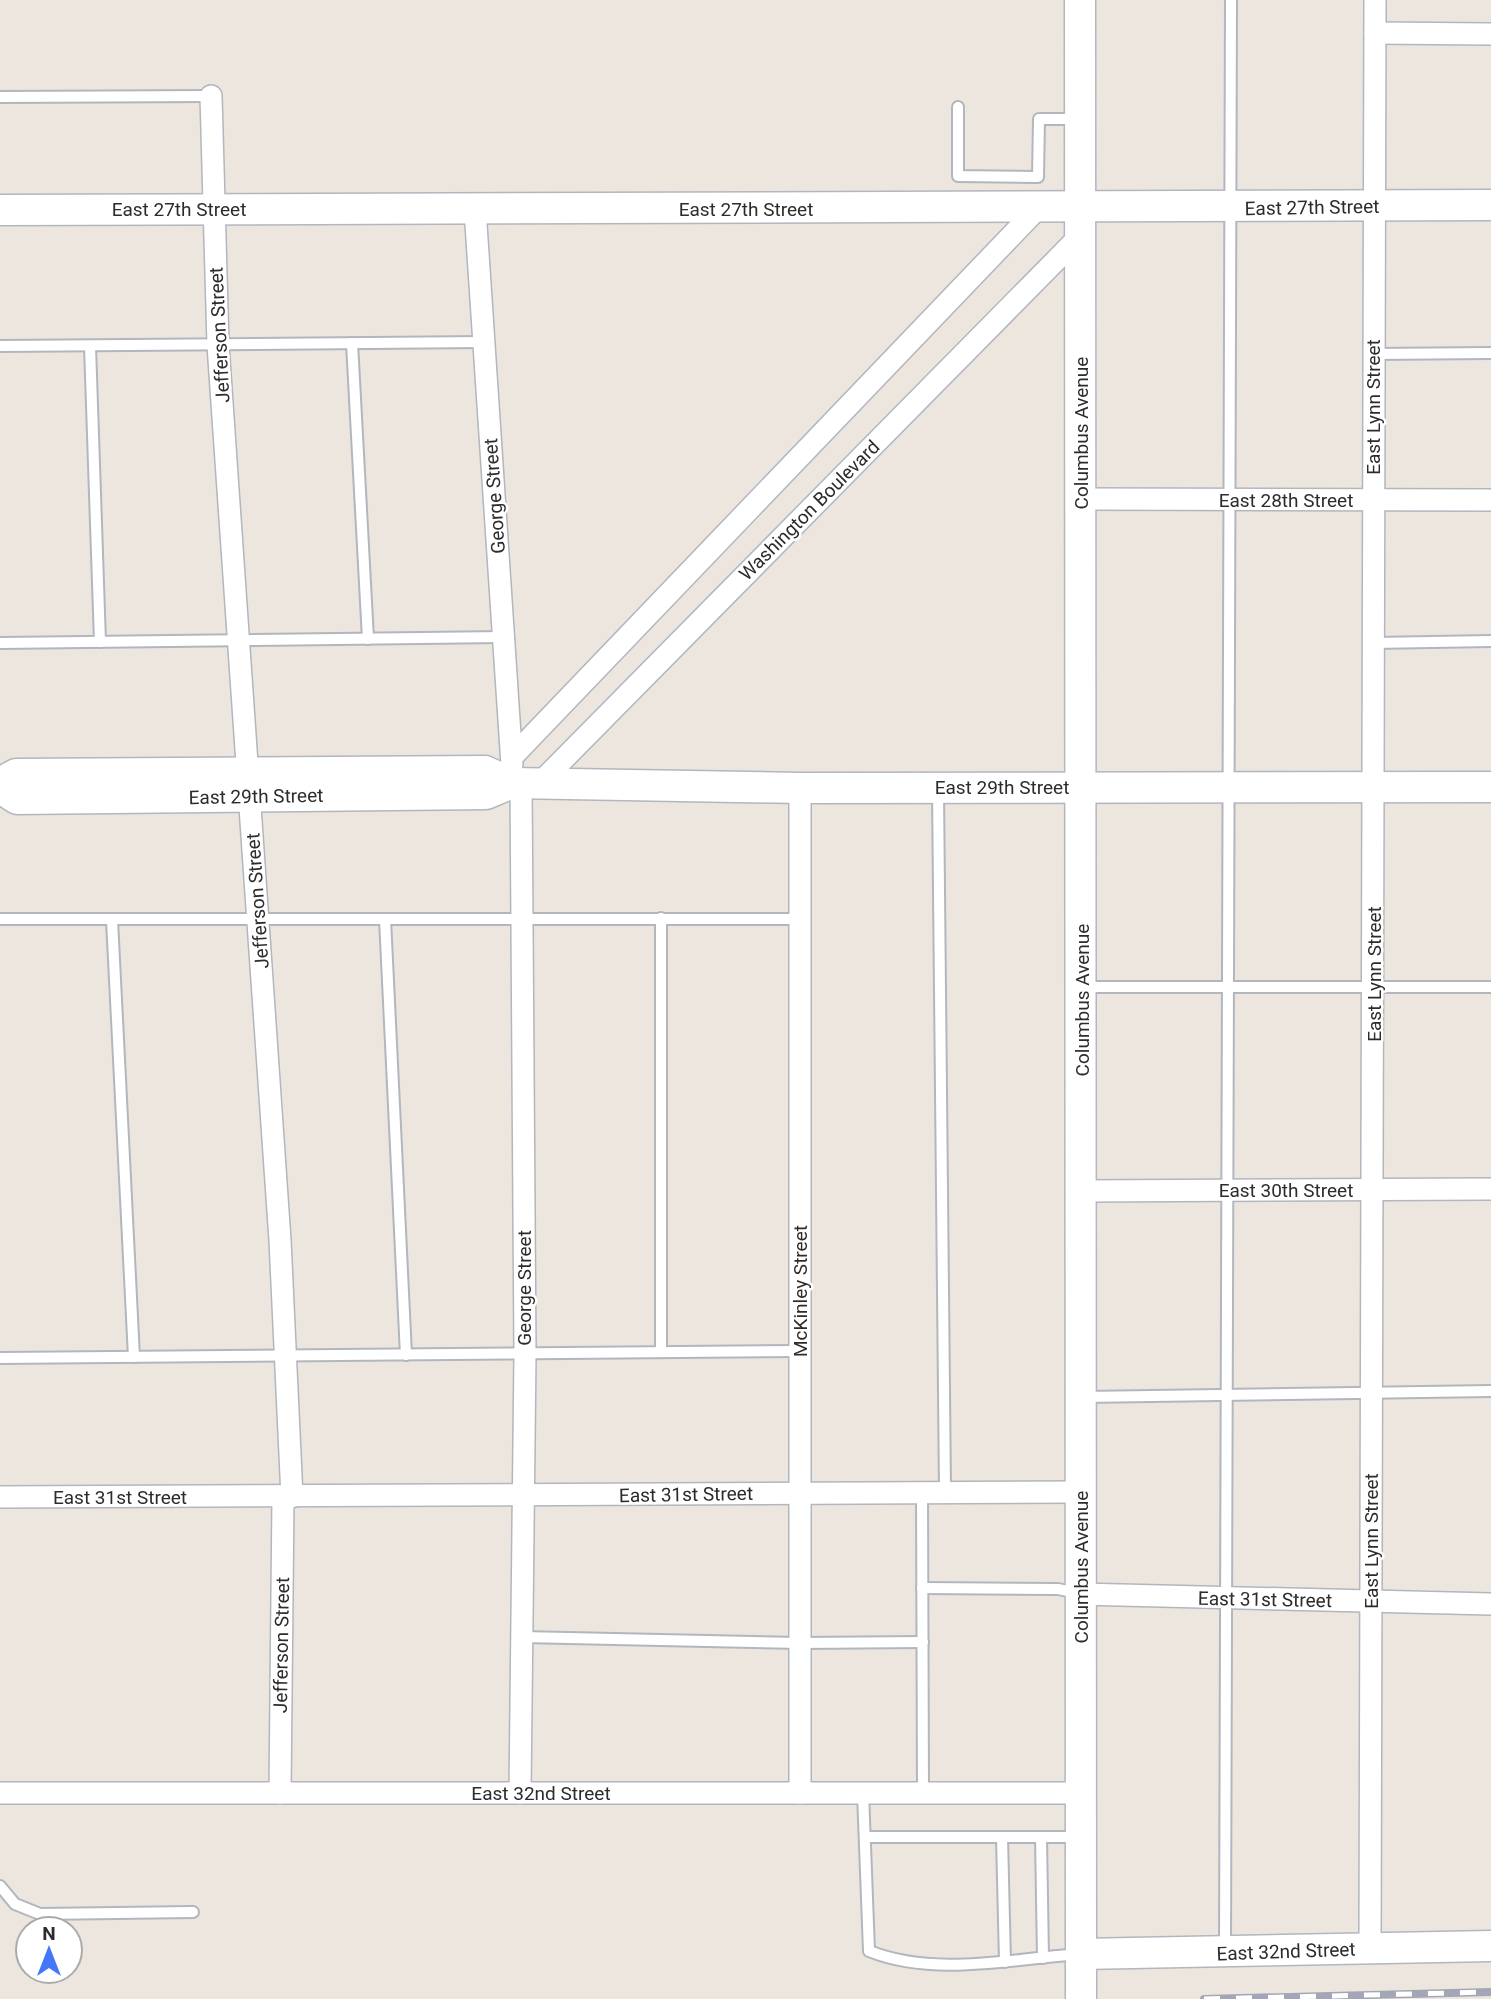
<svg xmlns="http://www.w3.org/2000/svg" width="1491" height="1999" viewBox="0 0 1491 1999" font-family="Roboto,sans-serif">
	<rect width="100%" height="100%" fill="#ede6df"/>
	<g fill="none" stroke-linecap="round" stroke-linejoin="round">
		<defs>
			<g id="lane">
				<polyline points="0,97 211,96"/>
				<polyline points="958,107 958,176 1038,177 1039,119 1077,119"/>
				<polyline points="352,343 368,639"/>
				<polyline points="0,346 484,342"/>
				<polyline points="90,346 100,642"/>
				<polyline points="1373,354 1491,353"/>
				<polyline points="0,643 504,637"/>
				<polyline points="1373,643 1491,641"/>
				<polyline points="938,790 945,1491"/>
				<polyline points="661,918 661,1352"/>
				<polyline points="0,919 800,919"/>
				<polyline points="385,919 406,1355"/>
				<polyline points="112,920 134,1357"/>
				<polyline points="1082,987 1491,987"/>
				<polyline points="0,1358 800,1351"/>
				<polyline points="1083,1397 1491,1391"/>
				<polyline points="922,1491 923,1792"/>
				<polyline points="922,1588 1058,1589 1078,1593"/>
				<polyline points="522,1637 800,1643 923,1642"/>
				<path d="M863,1793L869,1951C934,1977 1011,1959 1079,1954"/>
				<polyline points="865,1837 1080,1837"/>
				<polyline points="1002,1837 1005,1962"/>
				<polyline points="1041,1837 1043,1958"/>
				<polyline points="0,1886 15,1904 40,1914 193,1912"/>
				<polyline points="1225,1950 1231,0"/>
			</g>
			<g id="street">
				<polyline points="1375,33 1491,34"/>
				<polyline points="211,96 218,345 280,1240 292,1497"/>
				<polyline points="475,209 512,765"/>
				<polyline points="1082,499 1491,500"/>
				<polyline points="512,757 1038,208"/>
				<polyline points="539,784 1080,236"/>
				<polyline points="1081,1191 1491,1189"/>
				<polyline points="0,1497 1080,1492"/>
				<polyline points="1080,1594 1491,1604"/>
				<polyline points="0,1793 1082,1793"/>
				<polyline points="280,1793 283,1497"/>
				<polyline points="520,1793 525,1354 521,783"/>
				<polyline points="800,1793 800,788"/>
				<polyline points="1370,1949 1375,0"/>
			</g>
			<g id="secondary">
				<polyline points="1080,0 1081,1999"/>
				<polyline points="0,210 1491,205"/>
				<polyline points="0,783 16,774 485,771 512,783"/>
				<polyline points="0,788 17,799 486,794 512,783 800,788 1491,787"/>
				<polyline points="1081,1954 1491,1946"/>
			</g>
		</defs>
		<use href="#lane" stroke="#b2b6bf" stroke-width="14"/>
		<use href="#street" stroke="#b2b6bf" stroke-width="24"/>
		<use href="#secondary" stroke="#b2b6bf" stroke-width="33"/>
		<use href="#lane" stroke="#fff" stroke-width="10"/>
		<use href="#street" stroke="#fff" stroke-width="21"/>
		<use href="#secondary" stroke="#fff" stroke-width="30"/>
		<defs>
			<polyline id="rail" points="1204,1999 1491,1992"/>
		</defs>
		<use href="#rail" stroke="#a2a6b6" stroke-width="8"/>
		<use href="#rail" stroke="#fff" stroke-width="5" stroke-dasharray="16" stroke-linecap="butt"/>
	</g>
	<g text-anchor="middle" stroke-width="5" stroke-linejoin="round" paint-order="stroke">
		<g font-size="19" fill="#2c2c2c" stroke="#fff">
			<text transform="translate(1312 207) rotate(-1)" y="7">East 27th Street</text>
			<text x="179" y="216">East 27th Street</text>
			<text x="746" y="216">East 27th Street</text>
			<text transform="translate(219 335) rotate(-93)" y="7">Jefferson Street</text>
			<text transform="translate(1373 407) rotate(-90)" y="7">East Lynn Street</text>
			<text transform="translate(1081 433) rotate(-90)" y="7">Columbus Avenue</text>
			<text transform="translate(494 496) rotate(-94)" y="7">George Street</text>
			<text x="1286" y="507">East 28th Street</text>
			<text transform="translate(809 510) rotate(-45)" y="7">Washington Boulevard</text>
			<text x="1002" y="794">East 29th Street</text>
			<text transform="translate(256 796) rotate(-1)" y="7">East 29th Street</text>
			<text transform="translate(257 901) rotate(-94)" y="7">Jefferson Street</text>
			<text transform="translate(1374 974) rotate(-90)" y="7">East Lynn Street</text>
			<text transform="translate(1082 1000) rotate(-90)" y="7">Columbus Avenue</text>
			<text x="1286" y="1197">East 30th Street</text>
			<text transform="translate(524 1288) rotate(-90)" y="7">George Street</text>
			<text transform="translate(800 1291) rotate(-90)" y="7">McKinley Street</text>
			<text transform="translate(686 1494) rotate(-1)" y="7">East 31st Street</text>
			<text x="120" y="1504">East 31st Street</text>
			<text transform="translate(1371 1541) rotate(-90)" y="7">East Lynn Street</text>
			<text transform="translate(1081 1567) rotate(-90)" y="7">Columbus Avenue</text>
			<text transform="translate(1265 1599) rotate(1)" y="7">East 31st Street</text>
			<text transform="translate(281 1645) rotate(-89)" y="7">Jefferson Street</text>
			<text x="541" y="1800">East 32nd Street</text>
			<text transform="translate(1286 1951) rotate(-2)" y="7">East 32nd Street</text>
		</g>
	</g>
	<g transform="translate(49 1950)"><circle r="33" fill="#ffffff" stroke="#ababab" stroke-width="2"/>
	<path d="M0-5L12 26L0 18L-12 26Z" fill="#4477f5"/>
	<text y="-10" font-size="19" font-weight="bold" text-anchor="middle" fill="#2c2c2c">N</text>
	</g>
</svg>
